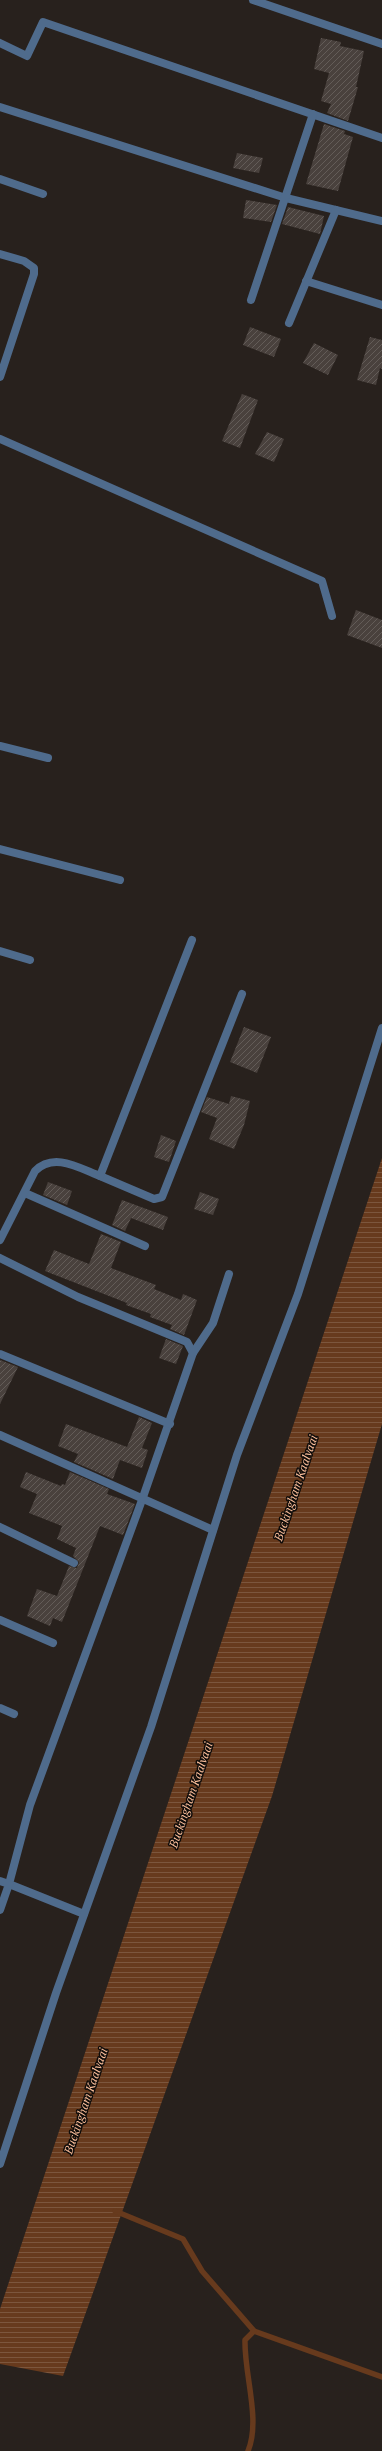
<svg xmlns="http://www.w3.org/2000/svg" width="382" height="2451" viewBox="0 0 382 2451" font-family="'PT Serif',serif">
	<defs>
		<pattern id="water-rules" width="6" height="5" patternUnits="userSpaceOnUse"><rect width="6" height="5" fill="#673a1d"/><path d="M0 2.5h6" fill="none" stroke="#7c563d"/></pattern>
		<pattern id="building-hatch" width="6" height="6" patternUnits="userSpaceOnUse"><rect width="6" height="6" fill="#49413d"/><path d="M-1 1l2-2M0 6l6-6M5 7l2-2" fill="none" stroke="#635c58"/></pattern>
	</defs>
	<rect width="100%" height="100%" fill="#28211d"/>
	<polygon fill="url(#water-rules)" points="382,1158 382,1424 272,1796 63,2376 0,2364 0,2309"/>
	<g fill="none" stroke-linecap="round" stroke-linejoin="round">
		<g stroke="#673a1d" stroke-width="5.5">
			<polyline points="115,2211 183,2239 202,2271 254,2331 382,2377"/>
			<path d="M248,2451C261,2420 244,2374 245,2340L254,2331"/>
		</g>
	</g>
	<g fill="url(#building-hatch)">
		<polygon points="321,38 341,42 340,46 364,51 356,87 358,87 348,121 327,113 331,104 321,101 329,73 314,69"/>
		<polygon points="324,124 345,131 344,134 353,137 338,191 306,184"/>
		<polygon points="237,153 263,158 259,173 233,168"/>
		<polygon points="246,200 277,205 271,222 243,218"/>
		<polygon points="288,207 324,216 320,234 282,224"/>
		<polygon points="250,327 281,339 274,357 243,345"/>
		<polygon points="370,337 382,340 382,369 380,368 376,385 357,380"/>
		<polygon points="314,343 338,355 328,375 303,363"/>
		<polygon points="242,394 258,400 240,448 222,441"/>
		<polygon points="267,432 284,439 274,462 255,454"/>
		<polygon points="356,610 382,620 382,648 347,635"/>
		<polygon points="244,1027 271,1037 257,1073 230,1062"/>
		<polygon points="231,1096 250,1101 244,1125 234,1149 209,1139 217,1118 201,1112 207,1097 229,1104"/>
		<polygon points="161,1135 176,1141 169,1162 154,1157"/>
		<polygon points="48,1182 72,1191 67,1205 43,1195"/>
		<polygon points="200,1192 219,1199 213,1215 194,1209"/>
		<polygon points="122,1200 168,1217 163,1230 131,1218 125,1231 112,1225"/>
		<polygon points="101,1234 121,1242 111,1268 156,1285 154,1289 181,1300 183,1294 197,1300 184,1335 170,1329 172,1325 150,1317 151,1314 126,1305 127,1303 45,1271 54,1250 89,1264"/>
		<polygon points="166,1339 183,1346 176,1364 159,1358"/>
		<polygon points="0,1360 18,1367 0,1404"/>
		<polygon points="139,1417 152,1423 142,1448 148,1450 142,1468 120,1460 113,1479 74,1462 78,1454 58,1446 66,1424 127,1447"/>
		<polygon points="26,1472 61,1486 62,1484 65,1485 70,1472 109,1489 107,1494 135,1504 123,1535 100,1526 62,1622 53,1618 50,1626 27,1616 37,1589 57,1596 69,1566 77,1568 79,1562 73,1556 76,1548 57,1539 62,1526 29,1513 37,1494 20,1487"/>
	</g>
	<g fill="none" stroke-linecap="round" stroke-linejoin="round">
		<g stroke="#4f6b8c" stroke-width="8">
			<polyline points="253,0 382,44"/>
			<polyline points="0,43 27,56 43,22 382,138"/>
			<polyline points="0,107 286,198 382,221"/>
			<polyline points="0,179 43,194"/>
			<polyline points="0,254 24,261 34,268 34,274 0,377"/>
			<polyline points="306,281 382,305"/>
			<polyline points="251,300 313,114"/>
			<polyline points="289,323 336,210"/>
			<polyline points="0,439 322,581 332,616"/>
			<polyline points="0,746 48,758"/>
			<polyline points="0,849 120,880"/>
			<polyline points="0,951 30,960"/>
			<polyline points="100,1176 154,1199 162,1197 242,994"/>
			<polyline points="25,1193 145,1246"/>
			<path d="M0,1240L35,1171C54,1152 79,1168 100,1176L192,940"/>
			<polyline points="0,1258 78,1297 187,1342 193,1353 142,1500 30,1805 9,1884 84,1914"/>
			<polyline points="193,1353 213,1323 229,1274"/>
			<polyline points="0,1354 170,1424"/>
			<polyline points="0,1435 213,1530"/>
			<polyline points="0,1527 74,1563"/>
			<polyline points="0,1620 53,1643"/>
			<polyline points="0,1708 14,1714"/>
			<polyline points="0,1881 9,1884 0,1910"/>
			<polyline points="0,2164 56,1993 151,1727 237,1455 298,1294 382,1028"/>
		</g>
	</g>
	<g text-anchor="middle" stroke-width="3" stroke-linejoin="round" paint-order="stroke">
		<g font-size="12" font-style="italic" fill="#fbbe9a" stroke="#0f0c0a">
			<text transform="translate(296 1488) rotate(-71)" y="4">Buckingham Kaalvaai</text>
			<text transform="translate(191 1795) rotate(-71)" y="4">Buckingham Kaalvaai</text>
			<text transform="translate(86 2101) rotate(-71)" y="4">Buckingham Kaalvaai</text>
		</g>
	</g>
</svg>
